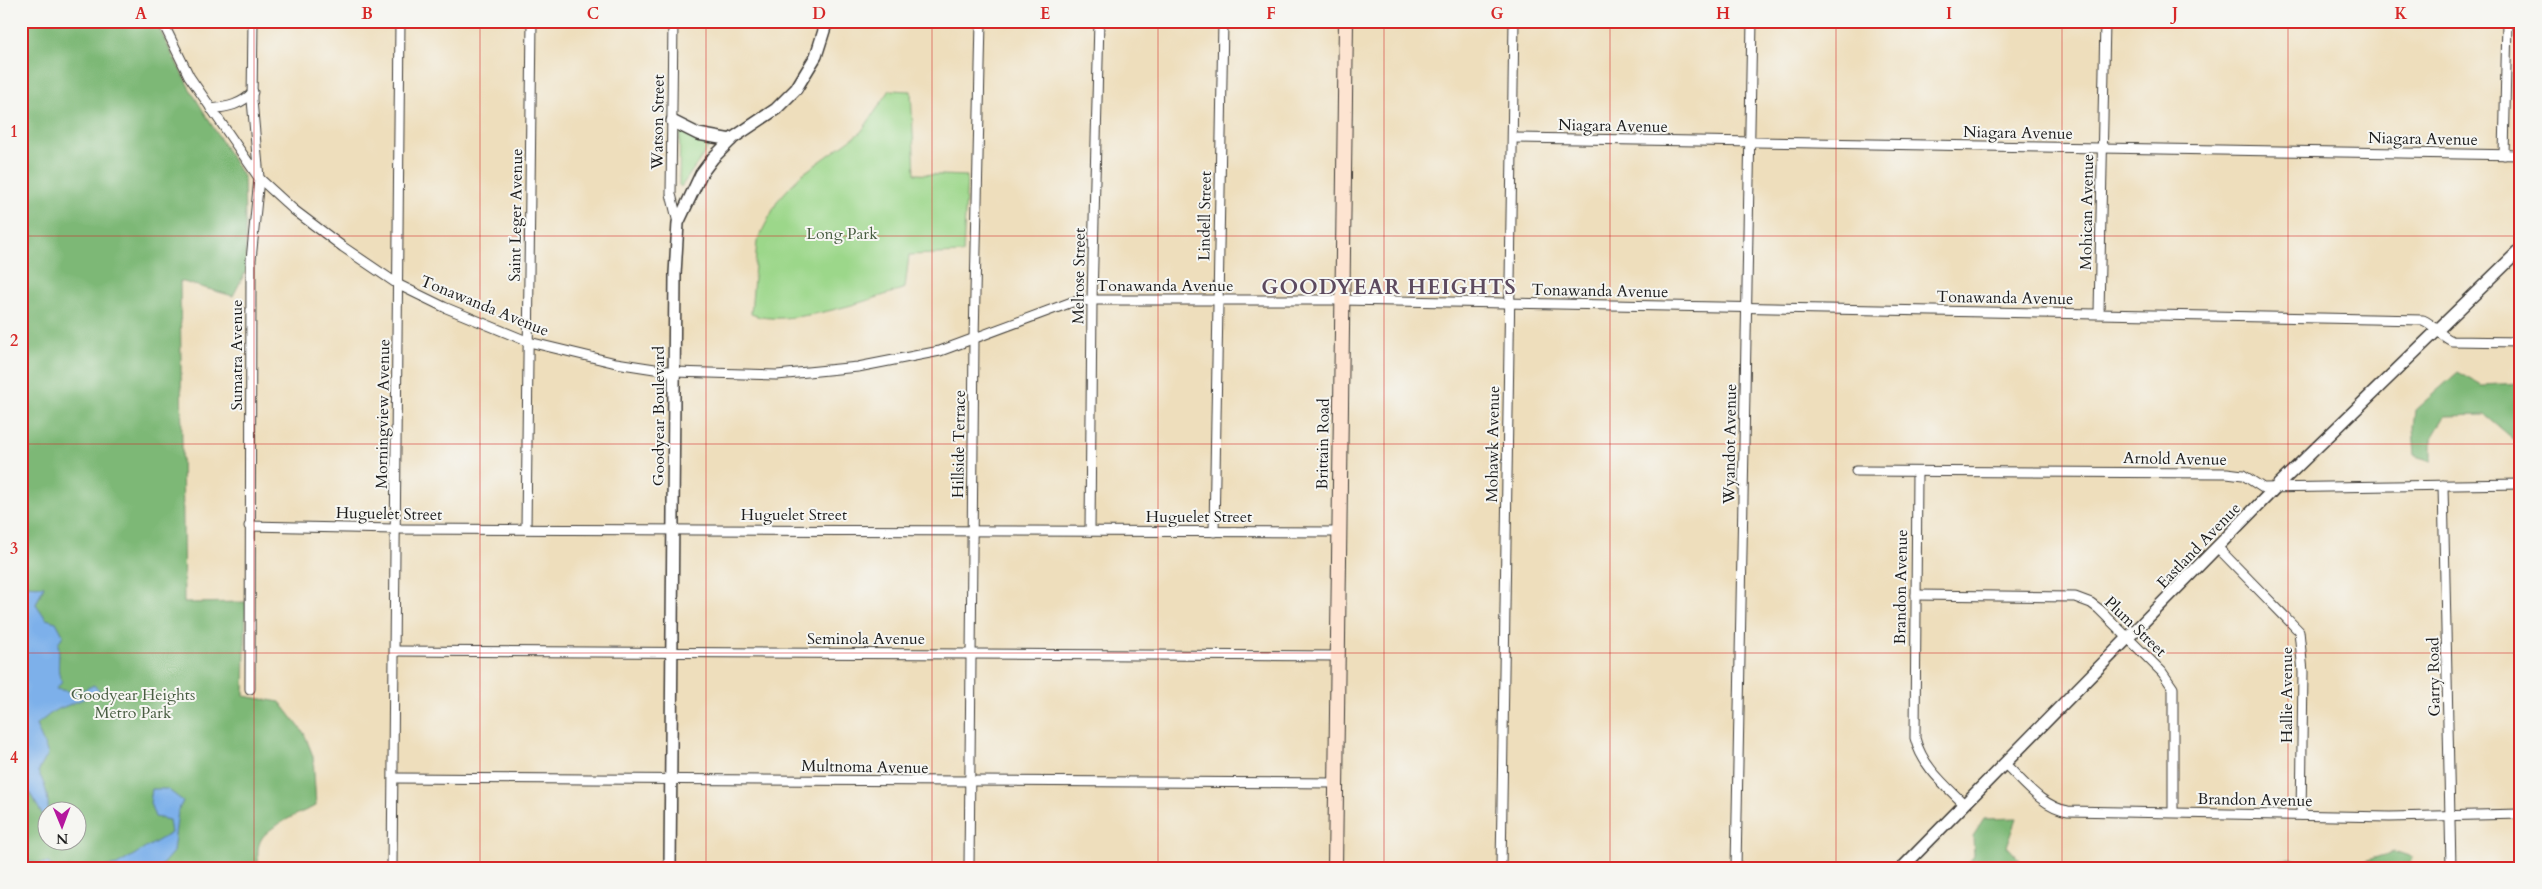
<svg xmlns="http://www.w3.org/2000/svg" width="2542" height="889" viewBox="0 0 2542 889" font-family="Cardo,serif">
	<rect width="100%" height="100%" fill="#f6f6f2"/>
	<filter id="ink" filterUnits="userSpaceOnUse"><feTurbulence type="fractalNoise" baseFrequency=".02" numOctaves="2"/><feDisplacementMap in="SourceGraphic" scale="10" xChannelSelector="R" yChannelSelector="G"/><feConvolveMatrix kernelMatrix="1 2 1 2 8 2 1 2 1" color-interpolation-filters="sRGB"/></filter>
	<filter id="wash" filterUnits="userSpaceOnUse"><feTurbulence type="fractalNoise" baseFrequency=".0096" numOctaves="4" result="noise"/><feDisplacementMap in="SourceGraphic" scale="20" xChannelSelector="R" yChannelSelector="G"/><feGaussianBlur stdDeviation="1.12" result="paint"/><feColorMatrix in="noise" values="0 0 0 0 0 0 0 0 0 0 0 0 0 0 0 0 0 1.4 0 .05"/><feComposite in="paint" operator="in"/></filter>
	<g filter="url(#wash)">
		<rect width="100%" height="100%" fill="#eedebc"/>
		<g fill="#9cd78a" stroke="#5c7a53">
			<path d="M890,90L911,91L915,174L967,176L963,253L909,255L905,288C871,300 784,329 751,314L757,241L778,200L801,175L861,132Z"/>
			<polygon points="680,131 712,142 681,187 679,185"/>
		</g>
		<g fill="#7db876" stroke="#4c6a49" fill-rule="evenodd">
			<path d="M21,21H155L190,89L244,178L246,271L233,296L180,281L184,603L246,602L244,696L280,702L304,733L313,756L316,806C302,812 271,825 262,838C256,847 258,858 259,868H21ZM48,812H78V842H48Z"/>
			<polygon points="2458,372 2481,385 2521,383 2521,441 2517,442 2485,415 2445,416 2432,438 2432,461 2415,456 2413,428 2415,410"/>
			<polygon points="2017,818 2007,846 2027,868 1964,868 1974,856 1973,836 1984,819"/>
			<polygon points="2394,852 2412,858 2408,868 2362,868 2364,861"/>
			<polygon points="2290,859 2319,868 2245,868 2258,863"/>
		</g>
		<g fill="#7db0ea" stroke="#4c6683">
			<path d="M21,585L44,586L36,604L46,619L56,622L63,635L58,644C61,658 55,670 62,682L56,689L77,693L94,685L100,692L54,711L36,725L48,754L38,772C48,788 50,806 47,822L29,792L27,773L21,759Z"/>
			<polygon points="152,789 167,789 183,801 178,811 173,852 159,868 96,868 117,865 171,833 169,820 155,817 150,803"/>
			<polygon points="21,858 34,863 48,863 55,868 21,868"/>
		</g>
	</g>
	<g filter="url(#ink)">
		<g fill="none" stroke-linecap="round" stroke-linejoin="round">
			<defs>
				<g id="minor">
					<path d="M162,21L189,76L259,178L294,210L343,247L399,285L444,307L529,342L616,363L674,372L777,375L858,367L940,351L1072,302L1092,300H1342L2423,320C2435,325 2440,336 2452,341L2521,342"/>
					<polyline points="673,21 671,194 678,223"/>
					<path d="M211,109C228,107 241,105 253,92"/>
					<polyline points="1514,138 2521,155"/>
					<polyline points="2504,155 2507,21"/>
					<polyline points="2099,313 2105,21"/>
					<polyline points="1856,471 2227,473 2243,475 2263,488 2521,484"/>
					<path d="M1917,472L1915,738C1922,766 1944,784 1964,804"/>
					<polyline points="2443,485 2451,868"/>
					<polyline points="249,526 395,529 1339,532"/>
					<polyline points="526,528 532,21"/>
					<polyline points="1090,531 1092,300 1099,21"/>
					<polyline points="1214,532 1223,21"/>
					<polyline points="2218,548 2299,631 2303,672 2301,815"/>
					<polyline points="1916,595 2075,597 2091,603 2099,609 2162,672 2173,688 2173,812"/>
					<polyline points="396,651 1337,656"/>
					<polyline points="250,689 251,260 259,178 252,100 253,21"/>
					<path d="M2005,764C2023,781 2042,807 2068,811L2390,817L2521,814"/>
					<polyline points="394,778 1336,783"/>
					<polyline points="392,868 400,21"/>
					<polyline points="969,868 974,339 981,21"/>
					<polyline points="1501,868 1514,21"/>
					<polyline points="1736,868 1752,21"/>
				</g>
				<g id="tertiary">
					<polyline points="672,121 698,134 731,140"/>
					<polyline points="670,868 675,274 678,223 701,174 713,158 733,138 776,109 796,89 816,56 827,21"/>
					<polyline points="1902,868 2276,487 2521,249"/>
				</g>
				<polyline id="secondary" points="1335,868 1346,21"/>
			</defs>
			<use href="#minor" stroke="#3c3934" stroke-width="11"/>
			<use href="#tertiary" stroke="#3c3934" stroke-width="14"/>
			<use href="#secondary" stroke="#3c3934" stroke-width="16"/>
			<use href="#minor" stroke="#fff" stroke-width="9"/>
			<use href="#tertiary" stroke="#fff" stroke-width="11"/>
			<use href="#secondary" stroke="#fde4d1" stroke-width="14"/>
		</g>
	</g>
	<path fill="none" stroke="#d62828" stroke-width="1" stroke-opacity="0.55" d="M254,21V868M480,21V868M706,21V868M932,21V868M1158,21V868M1384,21V868M1610,21V868M1836,21V868M2062,21V868M2288,21V868M21,236H2521M21,444H2521M21,653H2521"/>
	<g text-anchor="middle" stroke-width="4" stroke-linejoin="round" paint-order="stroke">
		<g font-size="16" fill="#1c1c1c" stroke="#f6f6f2">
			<text transform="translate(657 122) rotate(-89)" y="6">Watson Street</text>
			<text transform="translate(1613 125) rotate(1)" y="6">Niagara Avenue</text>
			<text transform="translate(2018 132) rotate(1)" y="6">Niagara Avenue</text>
			<text transform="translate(2423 138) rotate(1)" y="6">Niagara Avenue</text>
			<text transform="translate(2086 212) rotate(-89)" y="6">Mohican Avenue</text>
			<text transform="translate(515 215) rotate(-89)" y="6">Saint Leger Avenue</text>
			<text transform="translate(1204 216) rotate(-89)" y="6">Lindell Street</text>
			<text transform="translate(1078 276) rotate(-89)" y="6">Melrose Street</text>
			<text x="1165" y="291">Tonawanda Avenue</text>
			<text transform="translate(1600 290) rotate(1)" y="6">Tonawanda Avenue</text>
			<text transform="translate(2005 297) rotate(1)" y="6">Tonawanda Avenue</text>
			<text transform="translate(485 305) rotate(22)" y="6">Tonawanda Avenue</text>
			<text transform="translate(236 355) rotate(-90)" y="6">Sumatra Avenue</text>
			<text transform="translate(382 414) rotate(-89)" y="6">Morningview Avenue</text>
			<text transform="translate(658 416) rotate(-90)" y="6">Goodyear Boulevard</text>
			<text transform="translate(958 444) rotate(-89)" y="6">Hillside Terrace</text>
			<text transform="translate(1322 444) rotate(-89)" y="6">Brittain Road</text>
			<text transform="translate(1492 444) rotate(-89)" y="6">Mohawk Avenue</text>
			<text transform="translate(1729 444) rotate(-89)" y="6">Wyandot Avenue</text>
			<text transform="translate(2175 458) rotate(1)" y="6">Arnold Avenue</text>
			<text transform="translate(389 513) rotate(1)" y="6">Huguelet Street</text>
			<text x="794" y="520">Huguelet Street</text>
			<text x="1199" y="522">Huguelet Street</text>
			<text transform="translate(2198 545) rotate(-46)" y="6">Eastland Avenue</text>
			<text transform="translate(1900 587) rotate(-89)" y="6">Brandon Avenue</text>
			<text transform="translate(2136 626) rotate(44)" y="6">Plum Street</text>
			<text x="866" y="644">Seminola Avenue</text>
			<text transform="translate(2433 677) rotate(-91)" y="6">Garry Road</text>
			<text transform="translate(2286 695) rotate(-90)" y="6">Hallie Avenue</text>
			<text transform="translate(865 766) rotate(1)" y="6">Multnoma Avenue</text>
			<text transform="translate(2255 799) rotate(1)" y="6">Brandon Avenue</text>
		</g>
		<g font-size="16" fill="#495d42" stroke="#f6f6f2">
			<text x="842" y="239">Long Park</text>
			<text x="133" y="700">Goodyear Heights<tspan x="133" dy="18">Metro Park</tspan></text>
		</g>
		<g font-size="21" font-weight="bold" letter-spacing="1" fill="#5d4a5f" stroke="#f6f6f2">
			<text x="1389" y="294">GOODYEAR HEIGHTS</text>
		</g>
	</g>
	<rect width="2542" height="889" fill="none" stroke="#f6f6f2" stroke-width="55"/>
	<g transform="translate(62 826) rotate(179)"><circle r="24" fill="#f6f6f2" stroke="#9f9f9c"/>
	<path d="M0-4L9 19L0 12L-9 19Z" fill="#b5179e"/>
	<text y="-8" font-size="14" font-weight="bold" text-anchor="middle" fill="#1c1c1c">N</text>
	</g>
	<rect x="28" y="28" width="2486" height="834" fill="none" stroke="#d62828" stroke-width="2"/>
	<g font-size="16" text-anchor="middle" font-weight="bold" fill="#d62828">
		<text x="141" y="19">A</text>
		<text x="367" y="19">B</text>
		<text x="593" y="19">C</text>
		<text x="819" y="19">D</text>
		<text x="1045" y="19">E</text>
		<text x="1271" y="19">F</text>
		<text x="1497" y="19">G</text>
		<text x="1723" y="19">H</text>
		<text x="1949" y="19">I</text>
		<text x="2175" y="19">J</text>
		<text x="2401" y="19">K</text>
		<text x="14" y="137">1</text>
		<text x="14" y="346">2</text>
		<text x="14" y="554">3</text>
		<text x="14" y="763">4</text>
	</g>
</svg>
